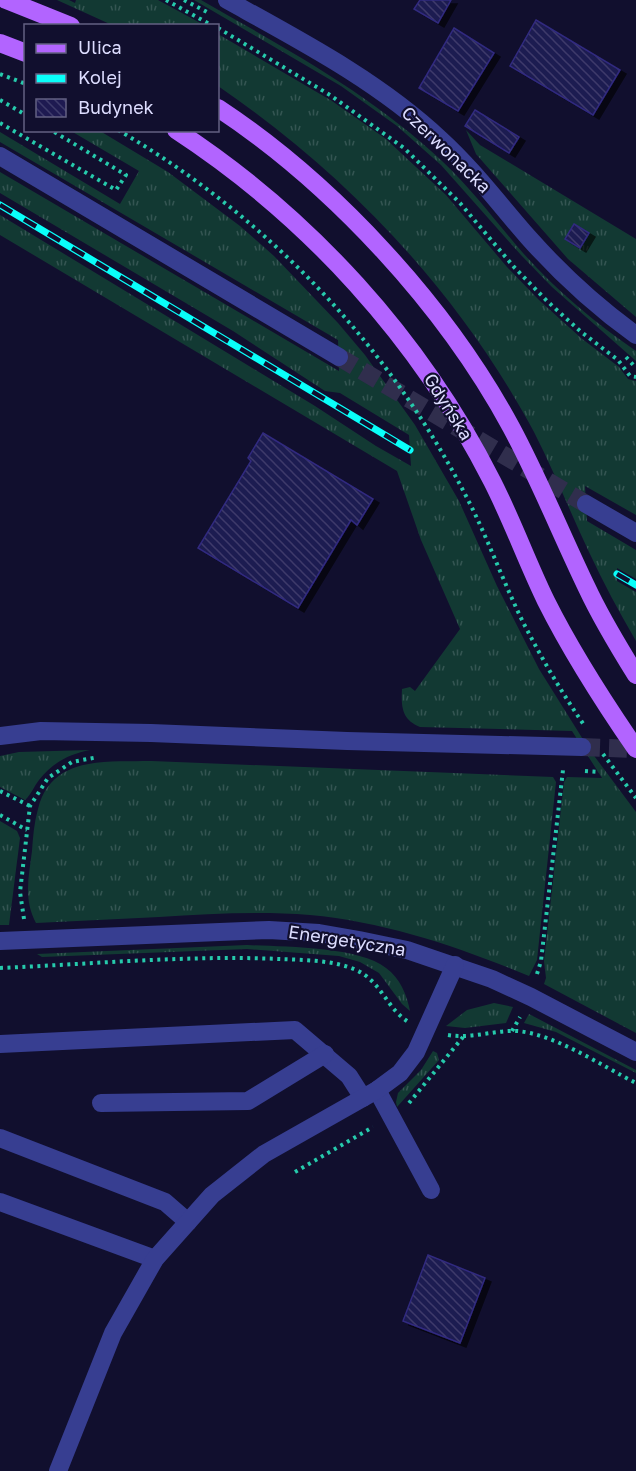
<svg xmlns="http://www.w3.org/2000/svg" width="636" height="1471" viewBox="0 0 636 1471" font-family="'Golos Text',sans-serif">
	<defs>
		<pattern id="grass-tufts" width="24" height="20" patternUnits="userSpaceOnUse" patternTransform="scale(1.5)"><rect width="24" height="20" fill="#123933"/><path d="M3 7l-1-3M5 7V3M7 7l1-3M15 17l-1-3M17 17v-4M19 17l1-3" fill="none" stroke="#345552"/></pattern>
		<pattern id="building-back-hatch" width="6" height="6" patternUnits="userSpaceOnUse" patternTransform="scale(1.5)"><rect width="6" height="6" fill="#1e1a51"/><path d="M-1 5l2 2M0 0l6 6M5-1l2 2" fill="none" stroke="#3e3b6b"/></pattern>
		<filter id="shadow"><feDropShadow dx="6" dy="4" stdDeviation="0" flood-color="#0009"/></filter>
	</defs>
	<rect width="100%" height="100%" fill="#110f2e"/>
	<g fill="url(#grass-tufts)">
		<polygon points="57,0 69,0 75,3 76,0 158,0 204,25 112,25"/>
		<path d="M194,0H201C285,48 371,94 442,161C472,189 496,222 523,253C556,290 595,323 636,351V361L552,287L521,255L441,165L397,126L341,86Z"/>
		<path d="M218,34L332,101L386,139L446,195L507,267L539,300L581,338L619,367L628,379L636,381V515L585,486L587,521L636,550V579L617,568V581L636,592V641C619,612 603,582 589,552C570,512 554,471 534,432C459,292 348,175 218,86Z"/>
		<polygon points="466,130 480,145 636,239 636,317 568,259 476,154"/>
		<path d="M71,131H100L168,172L240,226L274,256L338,323L365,355L415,425L459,501L497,586L539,669L589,749L636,812V1033L544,984L546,978L544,961L564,782L567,777L602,778L572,731L420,727C402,720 401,707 402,689L410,687L415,691L460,629L421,540L397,471L0,235V215L315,406L376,446L411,466L409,435L340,393L325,391L233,331L0,193V172L339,371L338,340L0,142V132L120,204L139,171Z"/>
		<path d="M90,750C69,754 52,763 39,780C34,786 31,795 25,800L0,787V756L19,752Z"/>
		<path d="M151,761L553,777L556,782L537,960L529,976C459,947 386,922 310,915C259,911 209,914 159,917C118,919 77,921 36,923C23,899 29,876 32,851C33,837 34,823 38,809C51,755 108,762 151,761Z"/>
		<polygon points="0,821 17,831 20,838 9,925 0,925"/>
		<path d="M247,945C282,947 358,946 386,968C400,978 407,995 410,1011L402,1004L379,973L360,962L339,956L247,949L42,957L37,954Z"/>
		<polygon points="494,1003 513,1007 506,1023 465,1028 446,1026 467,1010"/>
		<polygon points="529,1014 636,1070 636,1073 556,1032 524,1023"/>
		<polygon points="433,1051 437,1053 439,1060 397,1107 396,1102 398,1093 421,1070"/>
	</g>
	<g fill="url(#building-back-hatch)" stroke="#302a7f" stroke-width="1.5" filter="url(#shadow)">
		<polygon points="420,0 451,0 438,23 414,9"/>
		<polygon points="536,20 620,70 593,115 510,66"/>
		<polygon points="454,28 494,53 458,111 419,88"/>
		<polygon points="475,110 519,137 509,153 465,126"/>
		<polygon points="574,224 589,233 580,248 565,239"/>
		<polygon points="263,433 373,499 357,525 351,520 298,608 198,548 251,461 248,458"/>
		<polygon points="428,1255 485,1278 460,1343 403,1321"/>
	</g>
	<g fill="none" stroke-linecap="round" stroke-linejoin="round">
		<g stroke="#302e4d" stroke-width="18" stroke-dasharray="18 9" stroke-linecap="butt">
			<polyline points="339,357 586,504"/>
			<polyline points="582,747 636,749"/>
		</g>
		<g stroke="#26caac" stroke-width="4" stroke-dasharray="3 4.5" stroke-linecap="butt">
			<polyline points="166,0 213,26"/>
			<polyline points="184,0 207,12"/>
			<polyline points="218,28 330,95 404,148 460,203 514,267 547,301 580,331 618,360 630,376 636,377"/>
			<polyline points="0,74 26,84"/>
			<polyline points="0,100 26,115"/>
			<polyline points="0,123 116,190 126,175 51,130"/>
			<path d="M118,130C267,217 387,343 466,496C488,538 503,582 524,624C542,659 562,693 584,725"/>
			<polyline points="626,357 636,368"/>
			<polyline points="603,754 636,798"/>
			<polyline points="585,771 598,772"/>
			<polyline points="0,791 30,806"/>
			<polyline points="0,815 27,830"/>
			<polyline points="24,919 20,892 30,806 48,778 72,762 98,757"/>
			<path d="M0,968C93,964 187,955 280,959C304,960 334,960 356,970C381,981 386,1007 407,1021"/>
			<polyline points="537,974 541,961 563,770"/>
			<polyline points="512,1031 520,1017"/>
			<path d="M448,1035C472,1039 494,1030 517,1031C555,1034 602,1066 636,1083"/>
			<polyline points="409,1103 463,1037"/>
			<polyline points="295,1172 373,1127"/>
		</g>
		<g stroke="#373e91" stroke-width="18">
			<path d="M227,0C301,41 378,81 440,139C473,169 499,204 528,237C560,273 597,307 636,335"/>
			<polyline points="0,156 339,357"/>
			<polyline points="586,504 636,533"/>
			<polyline points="0,736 41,731 151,733 347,741 582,747"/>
			<polyline points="0,941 269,930 319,933 359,940 407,950 492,979 531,997 636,1052"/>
			<polyline points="0,1044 295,1030 349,1076 363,1098"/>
			<polyline points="377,1090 431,1190"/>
			<polyline points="101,1103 248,1101 325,1054"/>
			<polyline points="0,1138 165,1202 188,1222"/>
			<polyline points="0,1202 155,1259"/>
			<polyline points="58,1471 113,1333 155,1259 212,1195 264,1154 377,1090 400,1073 416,1052 455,965"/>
		</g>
		<g stroke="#b264ff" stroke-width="18">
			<polyline points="6,0 71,26"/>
			<polyline points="0,43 26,53"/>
			<path d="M218,108C333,184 445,305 511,427C539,479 561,534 587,588C601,618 618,646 636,675"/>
			<path d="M176,130C309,217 420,339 492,481C512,520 527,562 546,601C572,653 603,701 636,749"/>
		</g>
		<defs>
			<g id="rail">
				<polyline points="0,205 410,450"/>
				<polyline points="617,574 636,585"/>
			</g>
		</defs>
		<use href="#rail" stroke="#09fffa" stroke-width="7"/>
		<use href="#rail" stroke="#110f2e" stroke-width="4.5" stroke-dasharray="14" stroke-linecap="butt"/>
	</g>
	<g text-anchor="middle" stroke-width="4.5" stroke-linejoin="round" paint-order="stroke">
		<g font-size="18" fill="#ddf" stroke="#110f2e">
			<text transform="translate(446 150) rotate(44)" y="6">Czerwonacka</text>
			<text transform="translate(448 407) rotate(58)" y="6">Gdyńska</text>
			<text transform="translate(347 941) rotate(9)" y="6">Energetyczna</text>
		</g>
	</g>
	<rect x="24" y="24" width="195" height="108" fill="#110f2e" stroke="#636182" stroke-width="1.5"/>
	<rect x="36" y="44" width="30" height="9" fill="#b264ff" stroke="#636182" stroke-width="1.5"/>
	<text x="78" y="54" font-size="18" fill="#ddddff">Ulica</text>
	<rect x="36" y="74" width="30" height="9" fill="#09fffa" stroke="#636182" stroke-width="1.5"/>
	<text x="78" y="84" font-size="18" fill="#ddddff">Kolej</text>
	<rect x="36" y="99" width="30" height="18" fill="url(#building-back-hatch)" stroke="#636182" stroke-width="1.5"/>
	<text x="78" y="114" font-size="18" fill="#ddddff">Budynek</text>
</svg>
